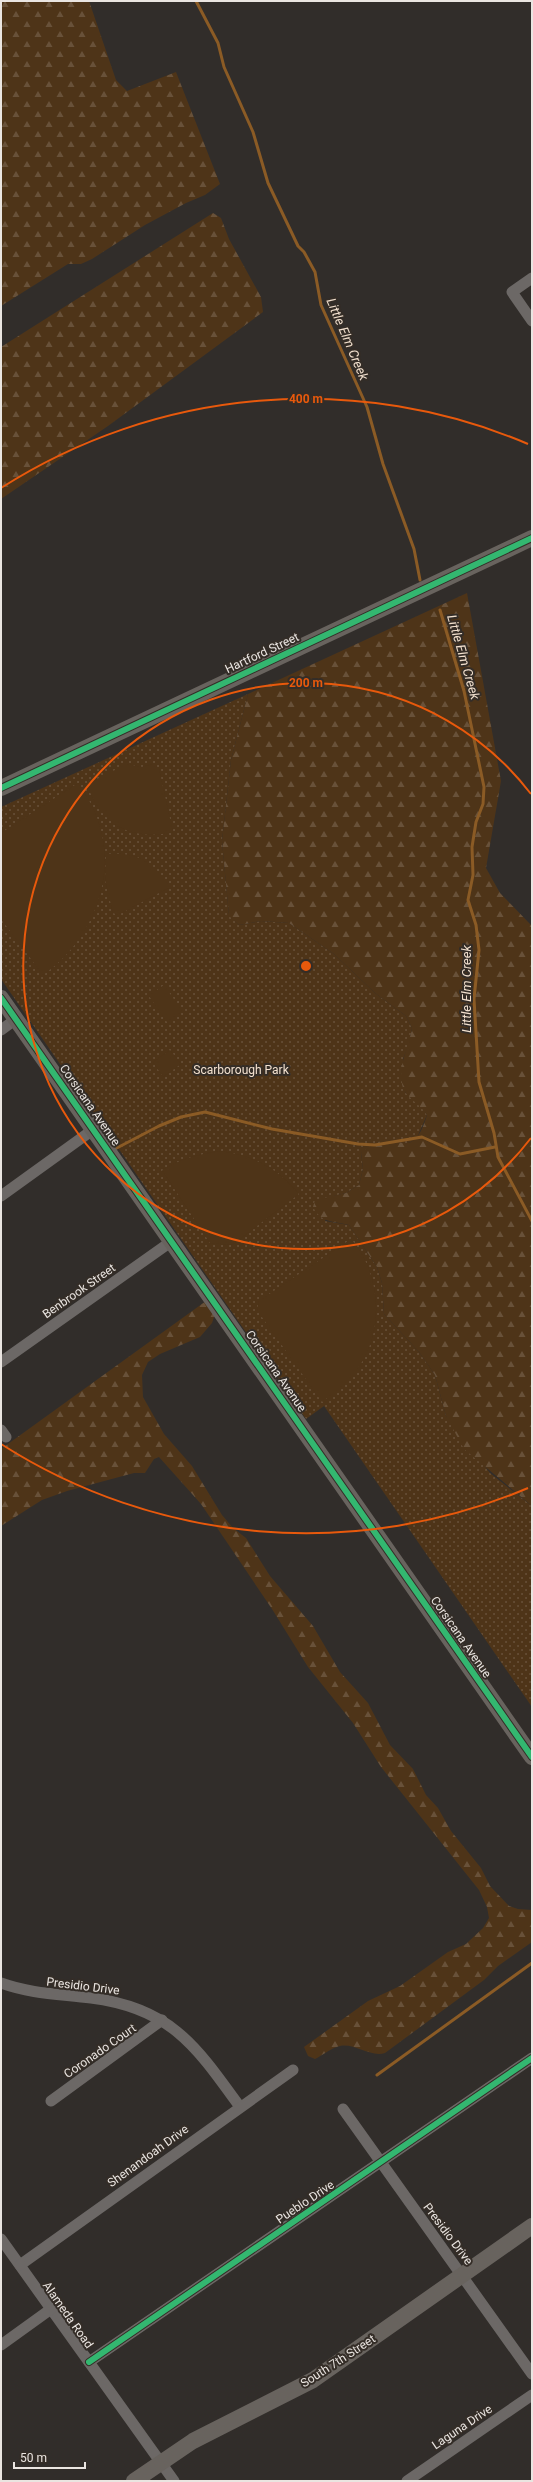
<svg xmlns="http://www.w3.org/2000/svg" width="533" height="2482" viewBox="0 0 533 2482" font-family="Roboto,sans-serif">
	<defs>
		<pattern id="grass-dots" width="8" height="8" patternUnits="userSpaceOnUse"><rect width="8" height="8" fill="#4e3418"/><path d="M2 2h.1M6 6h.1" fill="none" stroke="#685139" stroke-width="1.8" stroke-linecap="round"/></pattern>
		<pattern id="forest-firs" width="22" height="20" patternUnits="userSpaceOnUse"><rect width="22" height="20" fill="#4e3418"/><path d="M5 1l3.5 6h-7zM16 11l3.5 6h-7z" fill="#685139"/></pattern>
	</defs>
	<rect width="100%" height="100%" fill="#312d2a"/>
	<polygon fill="url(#grass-dots)" points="248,694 231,760 222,841 229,915 239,925 261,921 289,923 334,954 375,993 406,1016 412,1028 409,1044 403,1059 405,1092 421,1105 427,1115 416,1140 405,1144 391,1140 361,1153 363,1169 359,1185 346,1193 334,1196 325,1221 349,1225 377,1267 382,1283 384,1314 419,1352 435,1375 446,1416 490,1473 532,1506 532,1707 324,1406 306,1419 1,979 1,807"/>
	<g fill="url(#forest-firs)">
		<polygon points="1,1 89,1 116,80 127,91 176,72 220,184 205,195 186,203 145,225 92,259 81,264 68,264 1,306"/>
		<polygon points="213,213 221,218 229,239 261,297 263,312 108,426 1,499 1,347"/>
		<path d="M467,593L501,781L486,868L500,893L532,926V1506L464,1449L446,1416L435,1375L419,1352L384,1314L382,1283L377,1267L349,1225C333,1221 321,1223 313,1207L315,1200L346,1193L359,1185L363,1169L361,1153C369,1145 379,1139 391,1140C395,1140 399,1143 403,1143C417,1146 424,1125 427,1115C422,1106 408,1098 404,1090C395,1070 409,1048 412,1028L406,1016L375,993L334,954L289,923L261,921L239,925L229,916L222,841L231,760L248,694Z"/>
		<path d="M206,1301L215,1314L212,1323L200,1337L160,1354L148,1362L142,1375L143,1397L164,1434L192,1466L222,1515L233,1528L246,1538L270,1576L313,1626L340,1672L368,1703L390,1745L413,1769L426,1795L438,1808L451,1831L481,1868L490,1886L509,1906L518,1909L532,1910V1942L498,1966L484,1980L385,2053C371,2058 355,2043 340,2046C331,2048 323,2055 315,2059L308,2056L304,2047L368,2001L400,1986L448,1952L466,1944L483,1928L489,1918L487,1907L479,1890L381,1767L353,1723L308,1667L272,1609L201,1504L159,1457L154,1459L145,1473H134L67,1491L42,1500L1,1526V1449Z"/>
	</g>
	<g fill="#4e3418">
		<path d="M127,764L142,767L152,764L159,769L173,832C131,842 100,824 87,784Z"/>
		<path d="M78,783C85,794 93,805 97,818C119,876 92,941 43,975L1,919V833Z"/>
		<path d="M106,854C139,852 151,861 170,887L118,915L113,913L105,880Z"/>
		<polygon points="164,985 182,1011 167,1022 149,996"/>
		<polygon points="170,1050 181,1064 163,1077 153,1062"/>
		<path d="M221,1151C254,1156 277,1168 299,1194L232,1245L210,1243L162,1170C181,1159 198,1154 221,1151Z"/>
		<path d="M351,1239C381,1273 385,1331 358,1368C348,1382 335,1392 322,1402L257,1310L259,1301Z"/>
	</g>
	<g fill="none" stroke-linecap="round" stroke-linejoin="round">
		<g stroke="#8b5b25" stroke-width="3">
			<polyline points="196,1 218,43 224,67 253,132 268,183 298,246 304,252 315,272 321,305 367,407 383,464 414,549 420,580"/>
			<polyline points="440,610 464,691 484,787 483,804 476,822 472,847 473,875 468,900 476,925 479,950 474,999 479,1082 494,1133 498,1157 532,1221"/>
			<polyline points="113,1150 159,1126 181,1117 205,1112 272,1129 358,1144 375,1145 422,1137 460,1154 495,1147"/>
			<polyline points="377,2075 532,1963"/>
		</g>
		<g stroke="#6c6866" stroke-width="11">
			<polyline points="532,278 512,292 532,321"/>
			<polyline points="1,1030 16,1019"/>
			<polyline points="1,1196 94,1129"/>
			<polyline points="1,1362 172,1241"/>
			<polyline points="1,1430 6,1437"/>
			<path d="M1,1983C31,1994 60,1994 91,1998C171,2008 196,2046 240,2107"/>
			<polyline points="51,2101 162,2020"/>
			<polyline points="343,2109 532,2374"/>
			<polyline points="1,2239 174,2481"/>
			<polyline points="20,2265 293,2070"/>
			<polyline points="1,2345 51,2309"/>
			<polyline points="89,2362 532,2058"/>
			<polyline points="407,2481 532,2395"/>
		</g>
		<g stroke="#68635e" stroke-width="16">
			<polyline points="1,788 532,538"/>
			<polyline points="1,998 532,1757"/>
			<polyline points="134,2481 193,2441 313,2380 532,2226"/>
		</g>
		<defs>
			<g id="cycleway">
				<polyline points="1,788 532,538"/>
				<polyline points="1,998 532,1757"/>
				<polyline points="89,2362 532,2058"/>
			</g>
		</defs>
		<use href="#cycleway" stroke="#342d27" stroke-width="8"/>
		<use href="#cycleway" stroke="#33b770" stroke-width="6"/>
	</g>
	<g fill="none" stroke="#e8590c" stroke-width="2">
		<path d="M531 1138A283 283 0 1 1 531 794"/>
		<path d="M528 1488A567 567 0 0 1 1 1444M1 488A567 567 0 0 1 528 444"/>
	</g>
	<g text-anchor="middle" stroke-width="4" stroke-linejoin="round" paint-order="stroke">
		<g font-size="12" fill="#eae5e1" stroke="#342d27">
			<text transform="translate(262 653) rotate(-25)" y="4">Hartford Street</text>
			<text transform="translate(90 1105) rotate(55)" y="4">Corsicana Avenue</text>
			<text transform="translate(79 1291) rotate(-35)" y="4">Benbrook Street</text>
			<text transform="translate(276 1371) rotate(55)" y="4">Corsicana Avenue</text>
			<text transform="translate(461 1637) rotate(55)" y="4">Corsicana Avenue</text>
			<text transform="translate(83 1986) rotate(7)" y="4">Presidio Drive</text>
			<text transform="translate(100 2051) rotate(-35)" y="4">Coronado Court</text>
			<text transform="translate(148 2156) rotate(-36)" y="4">Shenandoah Drive</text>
			<text transform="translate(305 2202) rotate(-34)" y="4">Pueblo Drive</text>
			<text transform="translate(448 2234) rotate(53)" y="4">Presidio Drive</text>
			<text transform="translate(68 2315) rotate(55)" y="4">Alameda Road</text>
			<text transform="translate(338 2361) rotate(-33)" y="4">South 7th Street</text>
			<text transform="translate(462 2427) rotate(-34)" y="4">Laguna Drive</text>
		</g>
		<g font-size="12" fill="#f3e1cf" stroke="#342d27">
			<text x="241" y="1074">Scarborough Park</text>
		</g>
		<g font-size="13" font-style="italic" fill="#f2e0ce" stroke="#342d27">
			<text transform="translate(348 339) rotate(67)" y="5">Little Elm Creek</text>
			<text transform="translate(464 657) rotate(74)" y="5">Little Elm Creek</text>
			<text transform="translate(466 989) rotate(-90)" y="5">Little Elm Creek</text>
		</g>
	</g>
	<circle cx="306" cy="966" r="6" fill="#e8590c" stroke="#342d27" stroke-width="2"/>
	<g font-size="12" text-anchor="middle" font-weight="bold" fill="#e8590c" stroke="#342d27" stroke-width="4" stroke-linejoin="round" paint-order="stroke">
		<text x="306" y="403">400 m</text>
		<text x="306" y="687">200 m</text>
	</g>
	<rect width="533" height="2482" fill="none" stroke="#eae5e1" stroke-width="4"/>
	<path d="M14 2462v6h71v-6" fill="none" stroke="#eae5e1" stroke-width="2"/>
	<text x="20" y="2462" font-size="12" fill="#eae5e1" stroke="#342d27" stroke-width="3" paint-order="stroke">50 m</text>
</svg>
